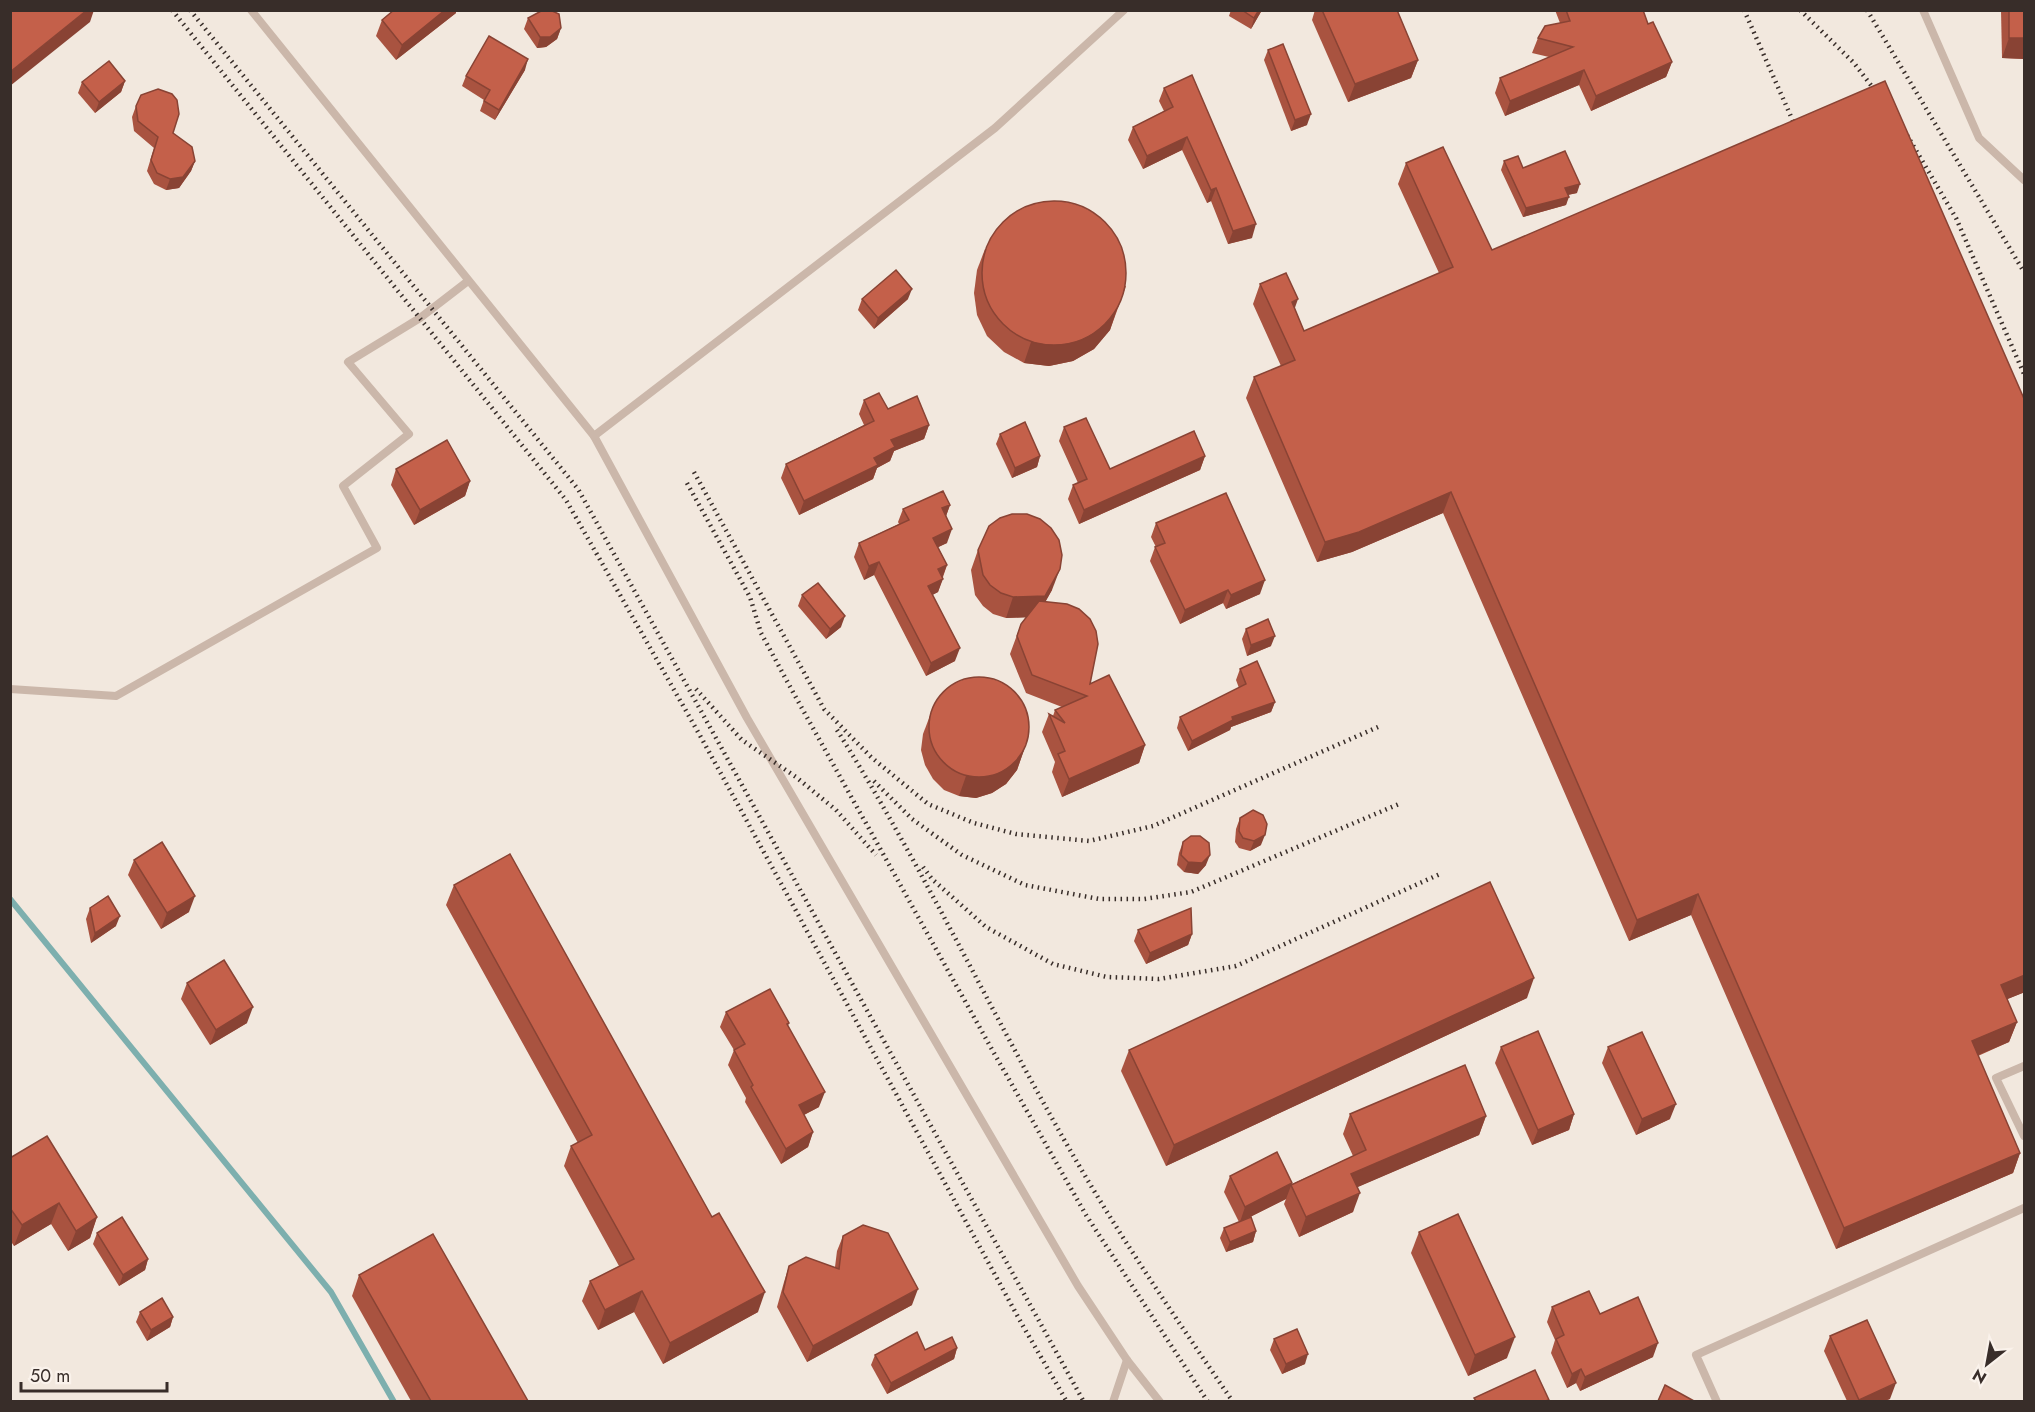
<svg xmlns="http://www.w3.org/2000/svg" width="2035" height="1412" viewBox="0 0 2035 1412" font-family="Jost,sans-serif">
	<rect width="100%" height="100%" fill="#f2e8de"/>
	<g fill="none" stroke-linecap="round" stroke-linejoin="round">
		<polyline stroke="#7dafae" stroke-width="6" points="10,899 331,1292 394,1402"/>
		<g stroke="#cbb7aa" stroke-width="8">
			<polyline points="251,10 594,436 747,718 1078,1286 1127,1360 1160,1402"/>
			<polyline points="1923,10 1979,138 2024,180"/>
			<polyline points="594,436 995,128 1124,10"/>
			<polyline points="10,689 116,696 377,548 343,486 409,434 348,362 420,318 468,281"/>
			<polyline points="2024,1066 1996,1078 2024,1136"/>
			<polyline points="1113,1402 1127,1360"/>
			<polyline points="1717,1402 1696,1355 2024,1208"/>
		</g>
		<g stroke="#382d29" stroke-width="4.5" stroke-dasharray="1.5 4.5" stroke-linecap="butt">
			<polyline points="172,10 566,500 702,739 1023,1326 1067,1402"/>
			<polyline points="190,10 578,489 1084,1402"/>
			<polyline points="1744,10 1800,137"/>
			<polyline points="1800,10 1854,63 1883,101"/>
			<polyline points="1867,10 2024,272"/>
			<polyline points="1901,125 1956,218 2024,374"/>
			<polyline points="694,472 824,709 871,757 928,804 974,823 1016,834 1089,841 1153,826 1378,727"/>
			<polyline points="687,483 750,597 761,633 794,694 990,1046 1086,1215 1208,1402"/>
			<polyline points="696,689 742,740 796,777 836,810 876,855"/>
			<path d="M837,730C927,873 998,1028 1084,1174C1130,1252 1182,1327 1233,1402"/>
			<polyline points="874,781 912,819 962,855 1025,885 1099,899 1144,899 1191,892 1399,804"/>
			<polyline points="923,867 932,879 986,927 1053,964 1107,977 1159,979 1236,966 1440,874"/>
		</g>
	</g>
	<g fill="#a95340">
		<polygon points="394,10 456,10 456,13 396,60 376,36 382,20"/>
		<polygon points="1231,10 1262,10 1251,29 1229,16"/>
		<polygon points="1315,10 1397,10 1418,60 1411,78 1348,102 1312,20"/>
		<polygon points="1555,10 1643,10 1648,24 1672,62 1666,77 1591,111 1579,85 1505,116 1495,93 1500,78 1549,57 1532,53 1538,38 1560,23"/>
		<polygon points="2001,10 2025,10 2025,59 2002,58"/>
		<polygon points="528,18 561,28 557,39 546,47 537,48 524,29"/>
		<polygon points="1268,50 1307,125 1291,131 1264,60"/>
		<polygon points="525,70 495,120 480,111 484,100 462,86 466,76"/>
		<polygon points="125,81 121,92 95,113 78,93 82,82"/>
		<polygon points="1164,88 1252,238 1228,244 1211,201 1207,203 1182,150 1143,169 1128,140 1133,127 1164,111 1159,101"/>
		<polygon points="136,106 173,133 195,161 191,171 179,188 166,190 154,184 147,171 154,148 134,131 132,117"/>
		<polygon points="1504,161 1523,168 1577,193 1568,195 1566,205 1523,217 1501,170"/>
		<polygon points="1406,163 1492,250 2025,401 2025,992 2007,999 2017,1022 2009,1042 1978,1056 2020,1153 2013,1173 1836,1249 1691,915 1629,941 1443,513 1352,552 1317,562 1246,398 1254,377 1281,366 1253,304 1260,284 1295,309 1304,331 1439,273 1398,184"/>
		<polygon points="985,249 1126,286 1110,330 1094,349 1073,361 1049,366 1024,363 1004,352 987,336 977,315 974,293 977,270"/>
		<polygon points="862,299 908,299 874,329 858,310"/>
		<polygon points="864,400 929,425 924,439 894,451 890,461 877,468 873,479 799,515 781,478 786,464 864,425 859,414"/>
		<polygon points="1064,427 1110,469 1205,456 1200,470 1079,524 1068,499 1073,485 1078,483 1059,441"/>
		<polygon points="1000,434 1040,456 1037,467 1012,478 996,444"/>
		<polygon points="396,469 470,481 465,496 414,525 391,485"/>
		<polygon points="950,505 946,516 947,543 938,547 947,565 938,592 932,595 955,661 926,676 874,575 864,580 854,557 859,543 899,524 898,522 903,509"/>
		<polygon points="1156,523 1260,594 1226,609 1223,603 1180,624 1150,561 1155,547 1156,547 1151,537"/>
		<polygon points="978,550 1052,590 1045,602 1090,684 1145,745 1139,763 1062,797 1052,772 1055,762 1042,732 1049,714 1053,716 1055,710 1062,707 1026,693 1010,654 1021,624 1026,617 1006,618 993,614 983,606 975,595 971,570"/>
		<polygon points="802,595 841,627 826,639 798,606"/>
		<polygon points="1246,629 1271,646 1247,656 1242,639"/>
		<polygon points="1240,669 1275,702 1271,712 1231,727 1230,730 1188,751 1177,728 1180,717 1239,688 1236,680"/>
		<polygon points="931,713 1024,750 1017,770 1006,784 992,793 976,798 959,796 944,790 933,779 925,765 921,750 923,734"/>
		<polygon points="1240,818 1261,845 1250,851 1239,848 1235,842 1236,829"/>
		<polygon points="1183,842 1206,865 1198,874 1184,872 1177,865 1179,853"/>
		<polygon points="134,860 189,912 161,929 128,875"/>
		<polygon points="454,885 758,1312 663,1364 634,1312 598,1330 582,1301 590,1281 619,1266 564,1166 571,1146 578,1143 446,905"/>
		<polygon points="90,908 116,926 91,943 86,919"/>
		<polygon points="1138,930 1192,934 1188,945 1146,964 1134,941"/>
		<polygon points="187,983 247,1023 210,1045 181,999"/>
		<polygon points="1527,998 1166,1166 1121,1071 1129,1050"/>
		<polygon points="726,1012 789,1023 788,1026 819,1107 804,1115 813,1132 808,1147 781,1164 745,1102 746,1098 728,1065 734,1050 720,1027"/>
		<polygon points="1501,1047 1574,1114 1569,1130 1532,1145 1495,1063"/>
		<polygon points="1608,1047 1670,1119 1636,1135 1602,1063"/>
		<polygon points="1350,1114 1486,1116 1479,1135 1357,1187 1353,1212 1299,1237 1284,1204 1286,1199 1246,1219 1256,1231 1253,1242 1226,1252 1220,1238 1224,1228 1239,1222 1224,1192 1230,1176 1292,1184 1353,1156 1343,1134"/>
		<polygon points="10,1158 97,1217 90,1238 68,1251 51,1224 14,1246 10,1240"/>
		<polygon points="1419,1232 1507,1358 1468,1376 1411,1253"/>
		<polygon points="97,1233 148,1259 145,1270 119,1286 93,1244"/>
		<polygon points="843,1236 912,1305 807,1362 777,1307 784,1282 789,1266 835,1267 837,1251"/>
		<polygon points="359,1275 528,1401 411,1401 352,1296"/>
		<polygon points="1552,1307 1600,1314 1653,1357 1580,1391 1576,1383 1567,1388 1551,1353 1555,1340 1547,1322"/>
		<polygon points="140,1312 173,1317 170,1327 147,1341 136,1322"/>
		<polygon points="1830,1336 1890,1399 1884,1401 1847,1401 1824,1351"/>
		<polygon points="1274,1339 1305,1364 1282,1374 1270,1350"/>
		<polygon points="957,1348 954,1359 887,1394 871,1365 875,1355 925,1350"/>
	</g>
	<g fill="#894334">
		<polygon points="87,10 94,10 90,22 10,86 10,72"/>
		<polygon points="445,10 456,10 456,13 396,60 402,45"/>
		<polygon points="1259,10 1262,10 1251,29 1254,18"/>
		<polygon points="561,28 557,39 546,47 537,48 540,37"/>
		<polygon points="2009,38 2025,38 2025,59 2002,58"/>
		<polygon points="528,59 525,70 495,120 499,110"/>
		<polygon points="1418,60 1411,78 1348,102 1355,84"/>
		<polygon points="1672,62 1666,77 1591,111 1596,96"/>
		<polygon points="1584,70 1579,85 1505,116 1510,101"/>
		<polygon points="125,81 121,92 95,113 99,102"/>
		<polygon points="1311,114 1307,125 1291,131 1295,120"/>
		<polygon points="1187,137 1182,150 1143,169 1147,156"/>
		<polygon points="195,161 191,171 179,188 166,190 170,179"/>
		<polygon points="1580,184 1577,193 1562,196 1565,188"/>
		<polygon points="1216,188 1211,201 1207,203 1211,190"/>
		<polygon points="1569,197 1566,205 1523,217 1526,208"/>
		<polygon points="1256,224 1252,238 1228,244 1233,231"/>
		<polygon points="912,289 908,299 874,329 878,318"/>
		<polygon points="1298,299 1291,319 1292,302"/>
		<polygon points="1117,309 1110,330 1094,349 1073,361 1049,366 1024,363 1031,342"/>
		<polygon points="929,425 924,439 894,451 890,461 877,468 873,479 799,515 804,501 891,440"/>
		<polygon points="1040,456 1037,467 1012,478 1015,468"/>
		<polygon points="1205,456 1200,470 1079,524 1084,510"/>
		<polygon points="470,481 465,496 414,525 420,510"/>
		<polygon points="1451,492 1443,513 1352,552 1317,562 1325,542"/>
		<polygon points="950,505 945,519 942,508"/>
		<polygon points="952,529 947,543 928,552 933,538"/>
		<polygon points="879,562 874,575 864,580 869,566"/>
		<polygon points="947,565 942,578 938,569"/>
		<polygon points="1060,569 1052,590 1037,617 1006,618 1013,597"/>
		<polygon points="943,579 938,592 923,600 928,586"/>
		<polygon points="1265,580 1260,594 1226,609 1231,595"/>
		<polygon points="1228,590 1223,603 1180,624 1185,610"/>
		<polygon points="845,616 841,627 826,639 830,629"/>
		<polygon points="1275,636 1271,646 1247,656 1251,645"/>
		<polygon points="960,648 955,661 926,676 931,663"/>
		<polygon points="1275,702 1271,712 1231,727 1230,730 1188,751 1192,741 1232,717"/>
		<polygon points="1145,745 1139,763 1062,797 1069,779"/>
		<polygon points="1024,750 1017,770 1006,784 992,793 976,798 959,796 966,776"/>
		<polygon points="1265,835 1261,845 1250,851 1254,841"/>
		<polygon points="1210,855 1206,865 1198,874 1184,872 1188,862"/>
		<polygon points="1698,894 1691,915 1629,941 1637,920"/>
		<polygon points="195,896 189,912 161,929 167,913"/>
		<polygon points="120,916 116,926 91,943 95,933"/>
		<polygon points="1192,934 1188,945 1146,964 1150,953"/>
		<polygon points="2025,975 2025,992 1993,1005 2001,985"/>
		<polygon points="1534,978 1527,998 1166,1166 1174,1145"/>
		<polygon points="253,1007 247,1023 210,1045 216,1030"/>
		<polygon points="2017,1022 2009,1042 1964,1061 1972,1041"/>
		<polygon points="825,1092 819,1107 794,1120 799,1105"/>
		<polygon points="1676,1104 1670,1119 1636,1135 1642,1119"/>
		<polygon points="1574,1114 1569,1130 1532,1145 1538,1130"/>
		<polygon points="1486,1116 1479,1135 1344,1193 1351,1174"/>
		<polygon points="813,1132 808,1147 781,1164 786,1149"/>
		<polygon points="2020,1153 2013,1173 1836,1249 1844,1228"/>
		<polygon points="1292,1183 1286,1199 1240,1222 1245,1207"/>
		<polygon points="1360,1193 1353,1212 1299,1237 1306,1217"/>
		<polygon points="59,1203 51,1224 14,1246 22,1225"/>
		<polygon points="97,1217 90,1238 68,1251 76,1231"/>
		<polygon points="1256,1231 1253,1242 1226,1252 1230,1242"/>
		<polygon points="148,1259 145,1270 119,1286 123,1275"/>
		<polygon points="918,1289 912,1305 807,1362 813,1346"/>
		<polygon points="642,1291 634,1312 598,1330 605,1310"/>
		<polygon points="765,1292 758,1312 663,1364 670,1343"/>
		<polygon points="173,1317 170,1327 147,1341 151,1330"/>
		<polygon points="1515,1337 1507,1358 1468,1376 1475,1355"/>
		<polygon points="1658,1343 1653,1357 1580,1391 1585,1377"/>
		<polygon points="957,1348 954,1359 887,1394 891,1383"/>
		<polygon points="1308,1354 1305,1364 1282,1374 1286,1364"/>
		<polygon points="1581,1369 1576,1383 1567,1388 1572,1374"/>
		<polygon points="1896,1383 1890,1399 1884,1401 1858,1401 1859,1400"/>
	</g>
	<g fill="#c4604a" stroke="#894334" stroke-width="1.5">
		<polygon points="10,10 87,10 10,72"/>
		<polygon points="394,10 445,10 402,45 382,20"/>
		<polygon points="543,10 550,10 559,14 561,28 550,37 540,37 528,18"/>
		<polygon points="1242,10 1259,10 1254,18"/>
		<polygon points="1322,10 1397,10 1418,60 1355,84"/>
		<polygon points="1566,10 1643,10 1648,24 1653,22 1672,62 1596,96 1584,70 1510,101 1500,78 1573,47 1538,38 1545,26 1570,21"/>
		<rect x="2009" y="10" width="16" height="28"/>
		<polygon points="489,36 528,59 499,110 484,101 490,90 466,76"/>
		<polygon points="1283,44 1311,114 1295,120 1268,50"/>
		<polygon points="109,61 125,81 99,102 82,82"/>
		<polygon points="1192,75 1256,224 1233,231 1216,188 1211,190 1187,137 1147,156 1133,127 1173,107 1164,88"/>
		<polygon points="1885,81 2025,401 2025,975 2001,985 2017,1022 1972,1041 2020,1153 1844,1228 1698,894 1637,920 1451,492 1359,532 1325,542 1254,377 1295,360 1260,284 1286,273 1298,299 1292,302 1304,331 1453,267 1406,163 1443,147 1492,250"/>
		<polygon points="158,89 172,94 177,100 179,114 173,133 192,147 195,161 183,177 170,179 157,173 151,160 158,137 138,121 136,106 141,95"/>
		<polygon points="1565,151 1580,184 1565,188 1569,197 1526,208 1504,161 1518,156 1523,168"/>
		<circle cx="1054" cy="273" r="72"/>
		<polygon points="896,270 912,289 878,318 862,299"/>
		<polygon points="879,393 888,409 917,396 929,425 891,440 895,447 874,458 878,465 804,501 786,464 874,421 864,400"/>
		<polygon points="1086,418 1110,469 1194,431 1205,456 1084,510 1073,485 1087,479 1064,427"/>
		<polygon points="1025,422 1040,456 1015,468 1000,434"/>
		<polygon points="447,440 470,481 420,510 396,469"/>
		<polygon points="943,491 950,505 942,508 952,529 933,538 947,565 938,569 943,579 928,586 960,648 931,663 879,562 869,566 859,543 909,520 903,509"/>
		<polygon points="1226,493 1265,580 1231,595 1228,590 1185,610 1155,547 1165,543 1156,523"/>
		<polygon points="1012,514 1027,514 1040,519 1051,528 1059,540 1062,555 1060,569 1045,596 1013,597 1001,593 990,585 983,575 978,550 989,526 1000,518"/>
		<polygon points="818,583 845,616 830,629 802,595"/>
		<polygon points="1039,601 1067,604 1079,609 1090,619 1096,631 1098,644 1090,684 1109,675 1145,745 1069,779 1058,754 1065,751 1049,714 1065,723 1055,710 1087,696 1032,675 1017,636 1021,624"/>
		<polygon points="1268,619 1275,636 1251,645 1246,629"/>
		<polygon points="1257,661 1275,702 1232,717 1233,720 1192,741 1180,717 1246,684 1240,669"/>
		<circle cx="979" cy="727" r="50"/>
		<polygon points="1253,810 1263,815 1267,824 1265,835 1254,841 1243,838 1239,831 1240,818"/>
		<polygon points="1191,836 1200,836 1209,843 1210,855 1202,863 1188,862 1181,855 1183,842"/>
		<polygon points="162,842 195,896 167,913 134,860"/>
		<polygon points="510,854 712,1217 719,1213 765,1292 670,1343 642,1291 605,1310 590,1281 634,1259 571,1146 592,1135 454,885"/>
		<polygon points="1490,882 1534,978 1174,1145 1129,1050"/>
		<polygon points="108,896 120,916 95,933 90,908"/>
		<polygon points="1191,908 1192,934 1150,953 1138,930"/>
		<polygon points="224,960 253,1007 216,1030 187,983"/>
		<polygon points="770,989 789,1023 787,1024 825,1092 799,1105 813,1132 786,1149 751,1087 753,1085 734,1050 745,1044 726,1012"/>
		<polygon points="1538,1031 1574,1114 1538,1130 1501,1047"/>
		<polygon points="1642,1032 1676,1104 1642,1119 1608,1047"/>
		<polygon points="1465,1065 1486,1116 1351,1174 1360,1193 1306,1217 1291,1185 1366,1150 1350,1114"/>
		<polygon points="47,1136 97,1217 76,1231 59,1203 22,1225 10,1208 10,1158"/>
		<polygon points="1277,1152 1292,1183 1245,1207 1230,1176"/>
		<polygon points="1458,1214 1515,1337 1475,1355 1419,1232"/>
		<polygon points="122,1217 148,1259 123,1275 97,1233"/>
		<polygon points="1251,1217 1256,1231 1230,1242 1224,1228"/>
		<polygon points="863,1225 888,1233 918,1289 813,1346 783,1292 789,1266 806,1257 839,1269 843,1236"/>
		<polygon points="433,1234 528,1401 431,1401 359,1275"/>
		<polygon points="1589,1291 1600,1314 1638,1297 1658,1343 1585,1377 1581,1369 1572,1374 1556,1339 1564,1335 1552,1307"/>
		<polygon points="162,1298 173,1317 151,1330 140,1312"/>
		<polygon points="1867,1320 1896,1383 1859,1400 1830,1336"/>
		<polygon points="1297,1329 1308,1354 1286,1364 1274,1339"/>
		<polygon points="917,1332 925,1350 952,1337 957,1348 891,1383 875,1355"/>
		<polygon points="1535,1370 1549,1400 1545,1401 1476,1401 1474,1398"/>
		<polygon points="1665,1385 1694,1401 1658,1401"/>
	</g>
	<rect width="2035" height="1412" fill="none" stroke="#382d29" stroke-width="24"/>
	<g transform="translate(1987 1364) rotate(211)" stroke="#faf2eb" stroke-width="4.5" paint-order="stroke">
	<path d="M0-4.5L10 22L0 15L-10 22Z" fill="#382d29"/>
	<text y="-9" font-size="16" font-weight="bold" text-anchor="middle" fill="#382d29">N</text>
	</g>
	<path d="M21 1382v9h146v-9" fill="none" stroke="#382d29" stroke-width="3"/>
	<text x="30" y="1382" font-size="18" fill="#382d29" stroke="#faf2eb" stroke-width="4.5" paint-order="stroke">50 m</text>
</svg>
